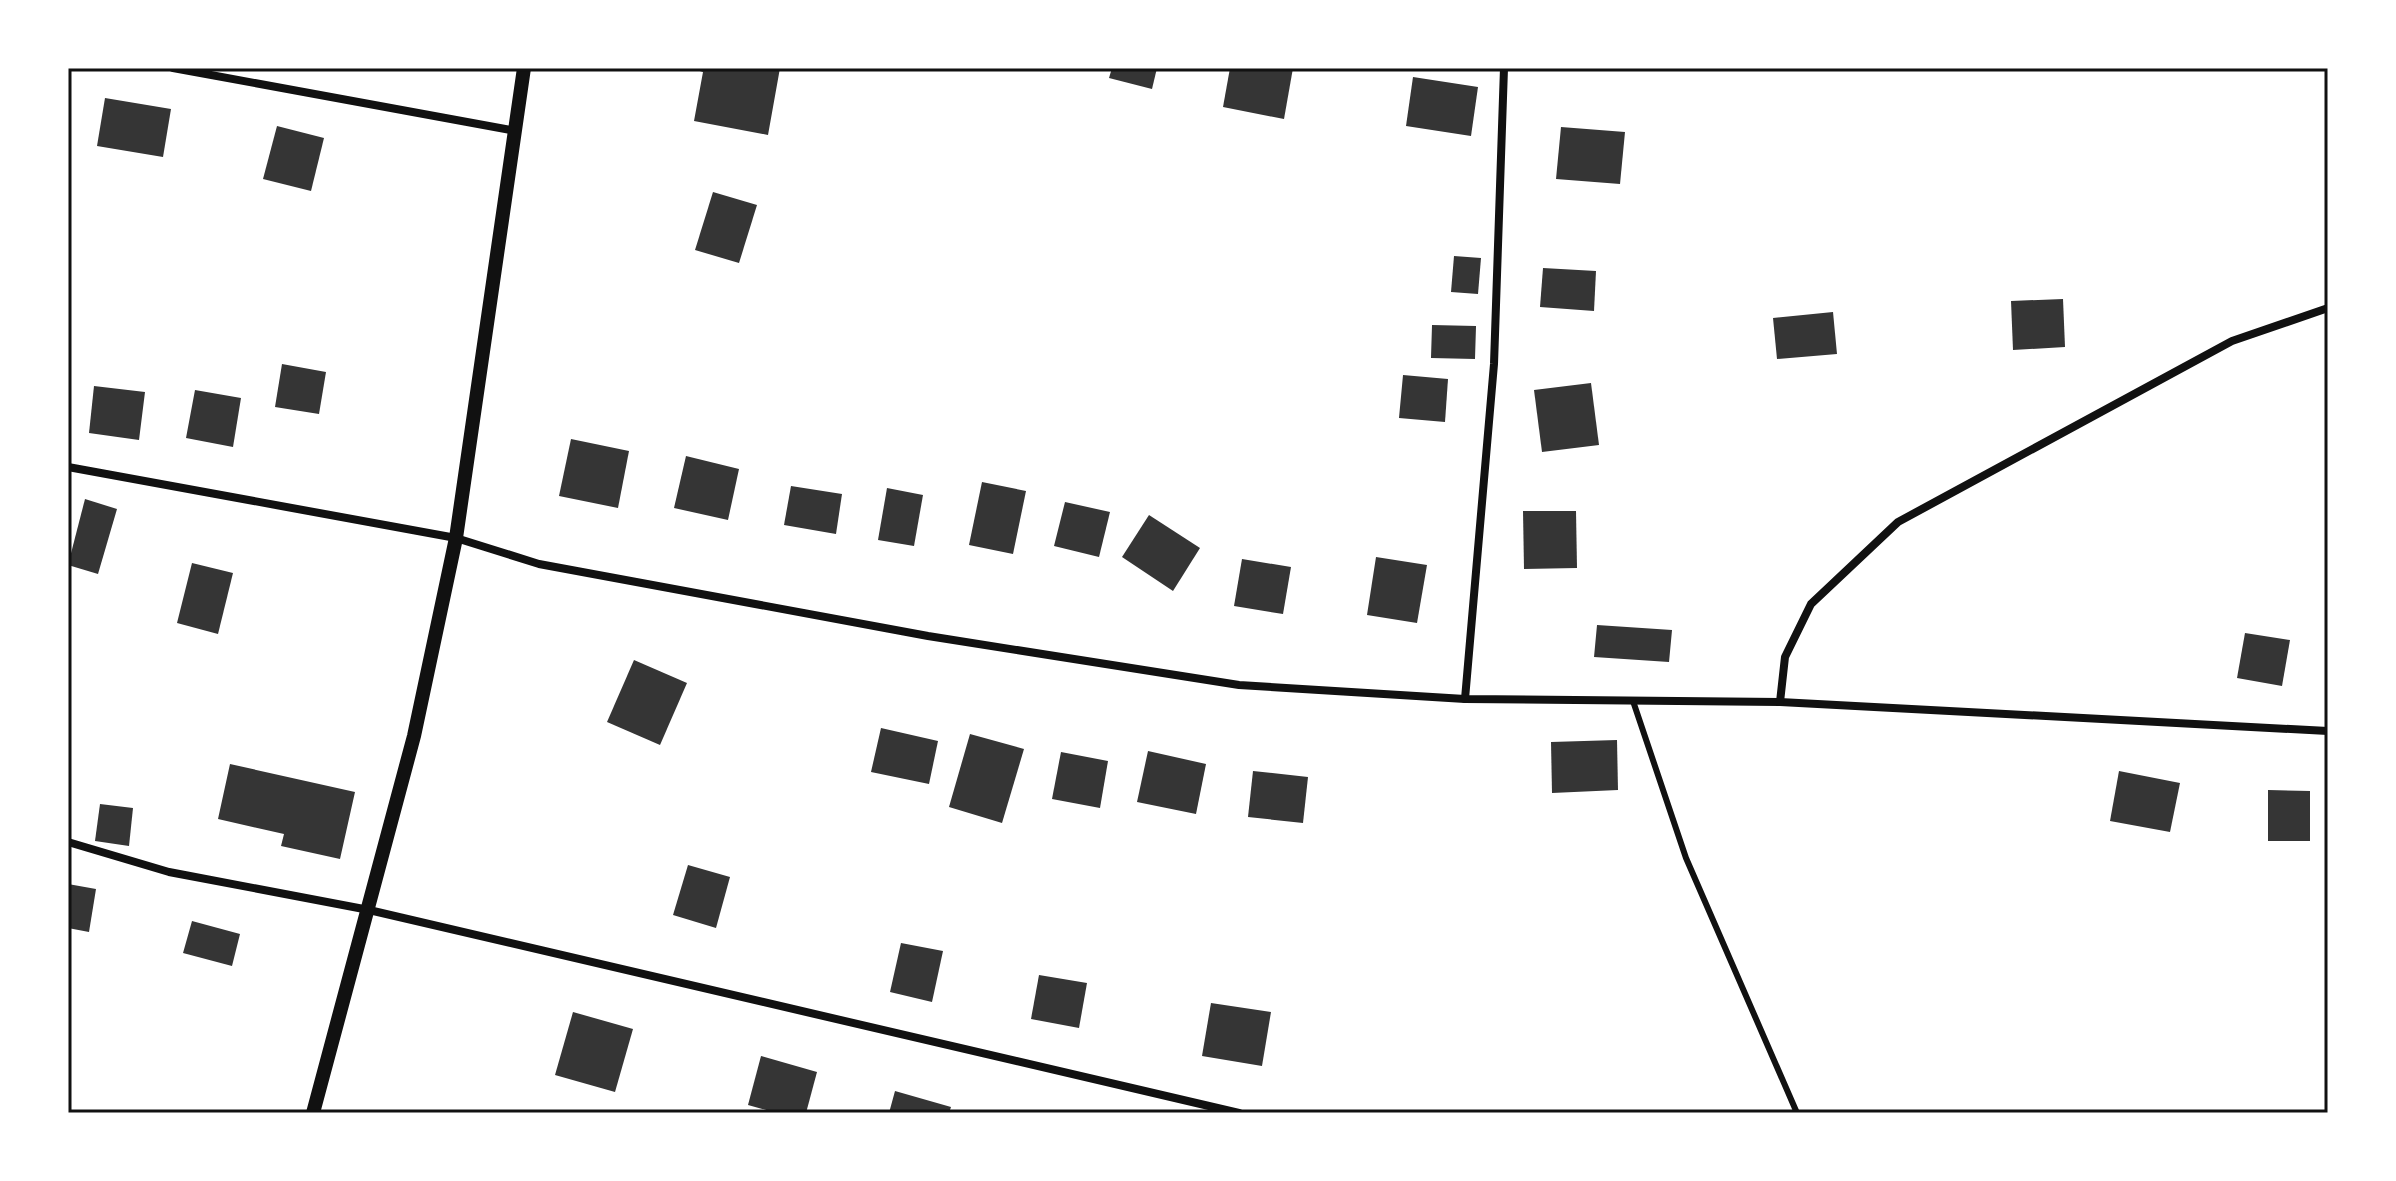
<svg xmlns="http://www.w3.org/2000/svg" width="2396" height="1181" viewBox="0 0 2396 1181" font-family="'Alegreya Sans',sans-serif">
	<rect width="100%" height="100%" fill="#fff"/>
	<g fill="#353535">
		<polygon points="690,68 780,68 768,135 694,121 703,72"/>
		<polygon points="1112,68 1157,68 1152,89 1109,78"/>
		<polygon points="1230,68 1293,68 1284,119 1223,107"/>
		<polygon points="1413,77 1478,87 1471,136 1406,126"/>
		<polygon points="105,98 171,109 163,157 97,146"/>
		<polygon points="277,126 324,138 311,191 263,179"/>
		<polygon points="1561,127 1625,132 1620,184 1556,179"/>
		<polygon points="713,192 757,205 739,263 695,250"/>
		<polygon points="1454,256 1481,258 1478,294 1451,292"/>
		<polygon points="1543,268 1596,271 1594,311 1540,307"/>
		<polygon points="2063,299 2065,347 2013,350 2011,301"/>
		<polygon points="1833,312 1837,354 1777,359 1773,318"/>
		<polygon points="1432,325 1476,326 1475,359 1431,358"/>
		<polygon points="282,364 326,372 319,414 275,407"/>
		<polygon points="1403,375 1448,379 1445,422 1399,418"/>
		<polygon points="1591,383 1599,445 1542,452 1534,390"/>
		<polygon points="94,386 145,392 139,440 89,433"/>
		<polygon points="195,390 241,398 233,447 186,438"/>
		<polygon points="571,439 629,451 618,508 559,496"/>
		<polygon points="686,456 739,469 728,520 674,508"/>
		<polygon points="982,482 1026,491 1013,554 969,545"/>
		<polygon points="791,486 842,494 836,534 784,525"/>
		<polygon points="887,488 923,495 914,546 878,540"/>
		<polygon points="85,499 117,509 98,574 68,565"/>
		<polygon points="1065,502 1110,512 1099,557 1054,546"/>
		<polygon points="1523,511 1576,511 1577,568 1524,569"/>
		<polygon points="1149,515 1200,548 1173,591 1122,557"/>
		<polygon points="1376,557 1427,565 1417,623 1367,615"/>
		<polygon points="1242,559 1291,567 1283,614 1234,606"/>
		<polygon points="192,563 233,573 218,634 177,623"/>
		<polygon points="1597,625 1672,630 1669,662 1594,657"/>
		<polygon points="2245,633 2290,640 2282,686 2237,678"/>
		<polygon points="634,660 687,683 660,745 607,722"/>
		<polygon points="881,728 938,741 929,784 871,772"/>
		<polygon points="970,734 1024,749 1002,823 949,807"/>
		<polygon points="1617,740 1618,790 1552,793 1551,742"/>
		<polygon points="1148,751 1206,764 1196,814 1137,802"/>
		<polygon points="1061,752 1108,761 1100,808 1052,799"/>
		<polygon points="230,764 355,792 340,859 281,846 284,834 218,819"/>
		<polygon points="1253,771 1308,777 1303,823 1248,817"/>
		<polygon points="2119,771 2180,783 2170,832 2110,821"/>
		<polygon points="2268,790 2310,791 2310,841 2268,841"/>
		<polygon points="100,804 133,808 129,846 95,841"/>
		<polygon points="688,865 730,877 716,928 673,915"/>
		<polygon points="68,884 96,889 89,932 68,928"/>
		<polygon points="192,921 240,934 232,966 183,953"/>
		<polygon points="901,943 943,951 932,1002 890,992"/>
		<polygon points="1039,975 1087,983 1079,1028 1031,1019"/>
		<polygon points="1211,1003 1271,1012 1262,1066 1202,1056"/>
		<polygon points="573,1012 633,1029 615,1092 555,1075"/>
		<polygon points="761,1056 817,1072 806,1113 777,1113 748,1105"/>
		<polygon points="895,1091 951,1107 949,1113 889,1113"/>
	</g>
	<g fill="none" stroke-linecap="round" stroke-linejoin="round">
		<polyline stroke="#111" stroke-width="6" points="1633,701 1686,858 1797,1113"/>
		<g stroke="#111" stroke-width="8">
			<polyline points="173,68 516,131"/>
			<polyline points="68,467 456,538 539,564 928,636 1239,685 1465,699 1780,702 2328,731"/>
			<polyline points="1465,699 1494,364 1504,68"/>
			<polyline points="1780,702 1785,657 1811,604 1898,522 2232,341 2328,308"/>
			<polyline points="68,842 169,872 369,910 1239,1113"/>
		</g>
		<polyline stroke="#111" stroke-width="14" points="313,1113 414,736 456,538 524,68"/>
	</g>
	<rect width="2396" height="1181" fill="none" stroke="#ffffff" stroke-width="140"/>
	<rect x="70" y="70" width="2256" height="1041" fill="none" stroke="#111" stroke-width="3"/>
</svg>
